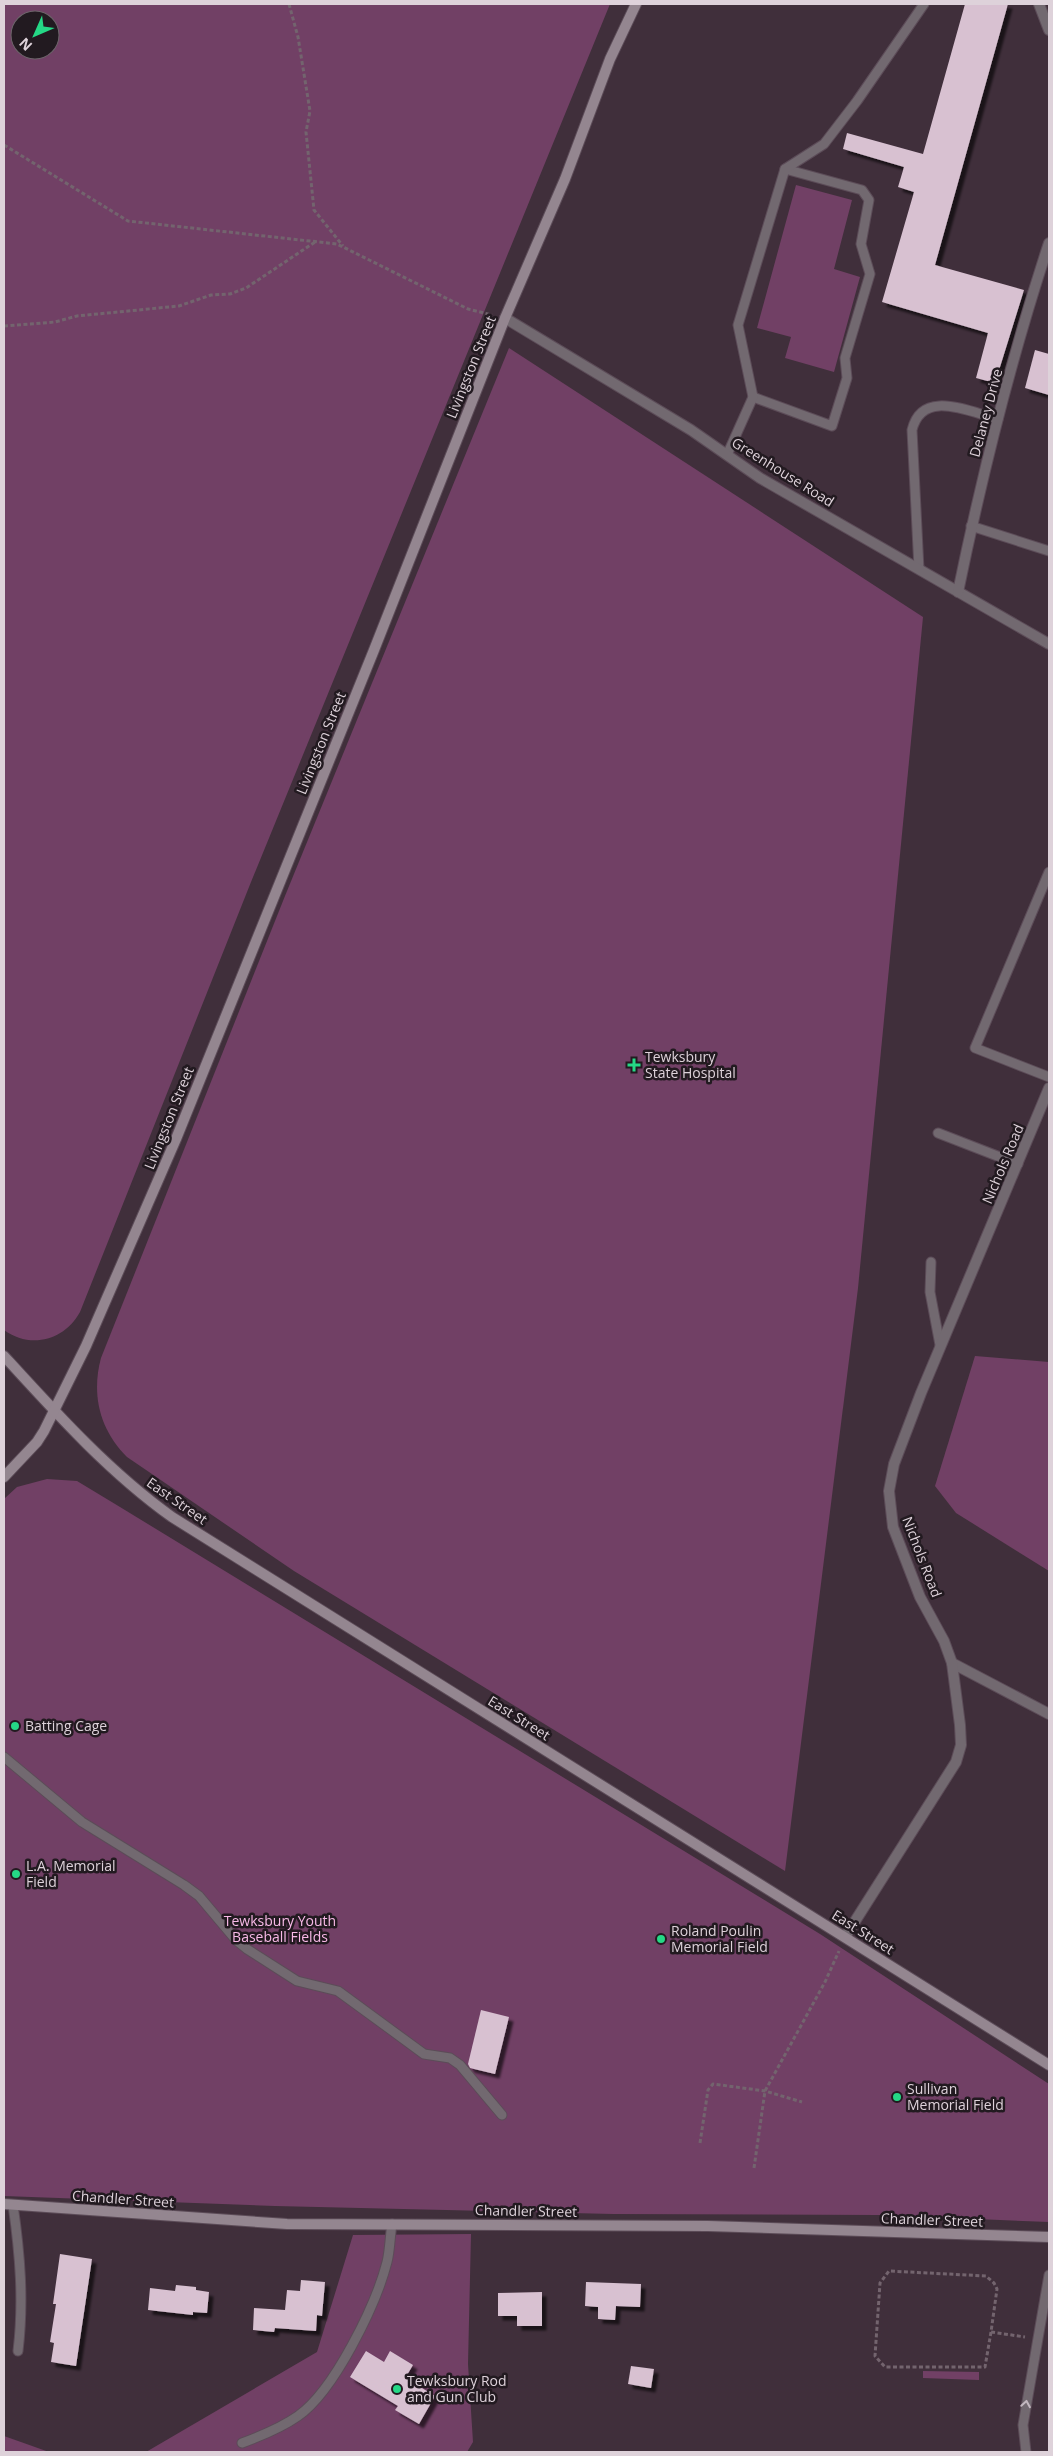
<svg xmlns="http://www.w3.org/2000/svg" width="1053" height="2456" viewBox="0 0 1053 2456" font-family="'Open Sans',sans-serif">
	<defs>
		<filter id="shadow"><feDropShadow dx="4.5" dy="4.5" stdDeviation="1" flood-color="#0009"/></filter>
	</defs>
	<rect width="100%" height="100%" fill="#402f3b"/>
	<g fill="#714065" fill-rule="evenodd">
		<path d="M4,4H610L251,882L80,1312C64,1341 30,1349 4,1330ZM20,20H50V50H20Z"/>
		<polygon points="796,185 852,200 834,269 860,277 834,372 785,358 791,337 757,328"/>
		<path d="M509,348L923,617L858,1288L785,1871L294,1571L127,1457C100,1430 91,1395 101,1358L285,896Z"/>
		<polygon points="975,1356 1049,1362 1049,1571 956,1513 935,1486"/>
		<polygon points="47,1479 77,1481 120,1507 820,1934 1049,2084 1049,2222 879,2215 613,2214 275,2206 4,2196 4,1499 17,1487"/>
		<polygon points="471,2234 468,2364 473,2442 467,2452 146,2452 317,2352 353,2235"/>
		<polygon points="923,2371 979,2372 979,2380 923,2378"/>
		<polygon points="4,2436 49,2452 4,2452"/>
	</g>
	<g fill="#d8c1d1" filter="url(#shadow)">
		<polygon points="965,4 1008,4 935,265 1024,290 995,383 976,378 988,333 882,302 914,192 898,187 904,167 843,149 847,133 923,154"/>
		<polygon points="1035,350 1049,354 1049,395 1025,388"/>
		<polygon points="481,2010 509,2017 495,2074 470,2068 468,2064"/>
		<polygon points="60,2254 92,2259 76,2366 51,2362 54,2343 50,2342 56,2304 53,2304"/>
		<polygon points="301,2280 325,2282 322,2316 317,2315 316,2331 275,2328 274,2332 253,2330 254,2308 285,2310 287,2290 300,2291"/>
		<polygon points="586,2282 641,2284 640,2307 616,2306 615,2320 598,2319 598,2307 585,2306"/>
		<polygon points="176,2285 196,2287 196,2290 209,2292 207,2313 193,2312 193,2315 148,2310 150,2288 175,2291"/>
		<polygon points="542,2292 542,2326 517,2326 517,2316 498,2316 498,2293"/>
		<polygon points="366,2351 384,2362 390,2351 413,2365 407,2375 414,2378 412,2382 435,2396 419,2424 395,2410 398,2406 350,2377"/>
		<polygon points="631,2366 654,2369 651,2388 628,2384"/>
	</g>
	<g fill="none" stroke-linecap="round" stroke-linejoin="round">
		<defs>
			<g id="lane">
				<polyline points="753,397 832,426 847,378 845,358 870,274 861,244 869,200 862,190 785,169"/>
				<polyline points="727,455 753,397 738,325 785,169 824,144 857,101 924,4"/>
				<polyline points="971,526 1049,551"/>
				<path d="M919,569L912,430C922,388 969,412 998,419"/>
				<polyline points="1049,872 975,1048 1049,1077"/>
				<polyline points="938,1133 1018,1164"/>
				<polyline points="931,1262 930,1292 940,1345"/>
				<polyline points="4,1757 82,1822 184,1885 199,1896 236,1940 247,1949 297,1981 338,1991 424,2054 450,2058 460,2065 502,2115"/>
				<path d="M13,2205C20,2254 24,2301 18,2351"/>
				<path d="M242,2443C261,2436 281,2428 298,2416C334,2391 376,2305 387,2262C390,2250 390,2236 392,2224"/>
				<polyline points="1026,2452 1023,2425 1049,2275"/>
			</g>
			<g id="street">
				<polyline points="1039,4 1049,30"/>
				<polyline points="505,318 691,430 760,478 1049,644"/>
				<path d="M958,592C982,475 1011,358 1049,243"/>
				<polyline points="952,1663 1049,1714"/>
				<polyline points="845,1937 956,1762 961,1745 960,1725 952,1663 944,1641 920,1597 893,1527 889,1491 894,1464 921,1393 1049,1088"/>
			</g>
			<g id="secondary">
				<path d="M4,1356C56,1413 109,1472 172,1517L1049,2065"/>
				<polyline points="4,1477 37,1442 44,1431 86,1346 176,1139 374,650 505,318 565,179 610,59 636,4"/>
				<polyline points="4,2204 287,2224 708,2226 1049,2237"/>
			</g>
		</defs>
		<use href="#lane" stroke="#5c4c58" stroke-width="11"/>
		<use href="#street" stroke="#5c4c58" stroke-width="12"/>
		<use href="#secondary" stroke="#5c4c58" stroke-width="12"/>
		<g stroke="#73646e" stroke-width="3" stroke-dasharray="4 2.5" stroke-linecap="butt">
			<polyline points="289,4 298,37 310,111 306,132 314,210 343,246"/>
			<polyline points="4,145 128,221 337,244 468,309 492,315"/>
			<polyline points="4,326 55,322 77,316 179,306 211,295 230,294 246,288 315,242"/>
			<polyline points="700,2143 708,2090 713,2084 765,2091 802,2102"/>
			<polyline points="754,2168 765,2091 825,1982 839,1951"/>
			<polyline points="991,2332 985,2367 885,2367 875,2356 880,2283 889,2271 986,2276 994,2283 997,2289 991,2332 1025,2337"/>
		</g>
		<use href="#lane" stroke="#726970" stroke-width="9"/>
		<use href="#street" stroke="#726970" stroke-width="10"/>
		<use href="#secondary" stroke="#948690" stroke-width="10"/>
	</g>
	<defs><path id="oneway-chevron" d="M-2-3.5L2.5 0L-2 3.5" fill="none" stroke-width="1.6" stroke-linecap="round" stroke-linejoin="round" transform="scale(1.25)"/></defs>
	<use stroke="#c3b8c0" href="#oneway-chevron" transform="translate(1026 2404) rotate(-81)"/>
	<g fill="#25d886" stroke="#221a20" stroke-width="2">
		<path d="M631.5 1057.5h5v5h5v5h-5v5h-5v-5h-5v-5h5z"/>
		<circle cx="15" cy="1726" r="5"/>
		<circle cx="16" cy="1874" r="5"/>
		<circle cx="661" cy="1939" r="5"/>
		<circle cx="897" cy="2097" r="5"/>
		<circle cx="397" cy="2389" r="5"/>
	</g>
	<g text-anchor="middle" stroke-width="5" stroke-linejoin="round" paint-order="stroke">
		<g font-size="14" fill="#ded2da" stroke="#221a20">
			<text transform="translate(471 367) rotate(-68)" y="5">Livingston Street</text>
			<text transform="translate(986 413) rotate(-75)" y="5">Delaney Drive</text>
			<text transform="translate(783 472) rotate(32)" y="5">Greenhouse Road</text>
			<text transform="translate(321 743) rotate(-68)" y="5">Livingston Street</text>
			<text transform="translate(169 1118) rotate(-68)" y="5">Livingston Street</text>
			<text transform="translate(1003 1164) rotate(-67)" y="5">Nichols Road</text>
			<text transform="translate(177 1501) rotate(35)" y="5">East Street</text>
			<text transform="translate(922 1557) rotate(69)" y="5">Nichols Road</text>
			<text transform="translate(519 1718) rotate(32)" y="5">East Street</text>
			<text transform="translate(863 1932) rotate(32)" y="5">East Street</text>
			<text transform="translate(123 2199) rotate(4)" y="5">Chandler Street</text>
			<text transform="translate(526 2211) rotate(1)" y="5">Chandler Street</text>
			<text transform="translate(932 2220) rotate(2)" y="5">Chandler Street</text>
		</g>
		<g font-size="14" fill="#ded2da" stroke="#221a20" text-anchor="start">
			<text x="645" y="1062">Tewksbury<tspan x="645" dy="16">State Hospital</tspan></text>
			<text x="25" y="1731">Batting Cage</text>
			<text x="26" y="1871">L.A. Memorial<tspan x="26" dy="16">Field</tspan></text>
			<text x="671" y="1936">Roland Poulin<tspan x="671" dy="16">Memorial Field</tspan></text>
			<text x="907" y="2094">Sullivan<tspan x="907" dy="16">Memorial Field</tspan></text>
			<text x="407" y="2386">Tewksbury Rod<tspan x="407" dy="16">and Gun Club</tspan></text>
		</g>
		<g font-size="14" fill="#f8b9e7" stroke="#221a20">
			<text x="280" y="1926">Tewksbury Youth<tspan x="280" dy="16">Baseball Fields</tspan></text>
		</g>
	</g>
	<rect width="1053" height="2456" fill="none" stroke="#ded2da" stroke-width="10"/>
	<g transform="translate(35 35) rotate(225)"><circle r="24" fill="#221a20" stroke="#6d646a"/>
	<path d="M0-4L9 19L0 12L-9 19Z" fill="#25d886"/>
	<text y="-8" font-size="14" font-weight="bold" text-anchor="middle" fill="#ded2da">N</text>
	</g>
</svg>
